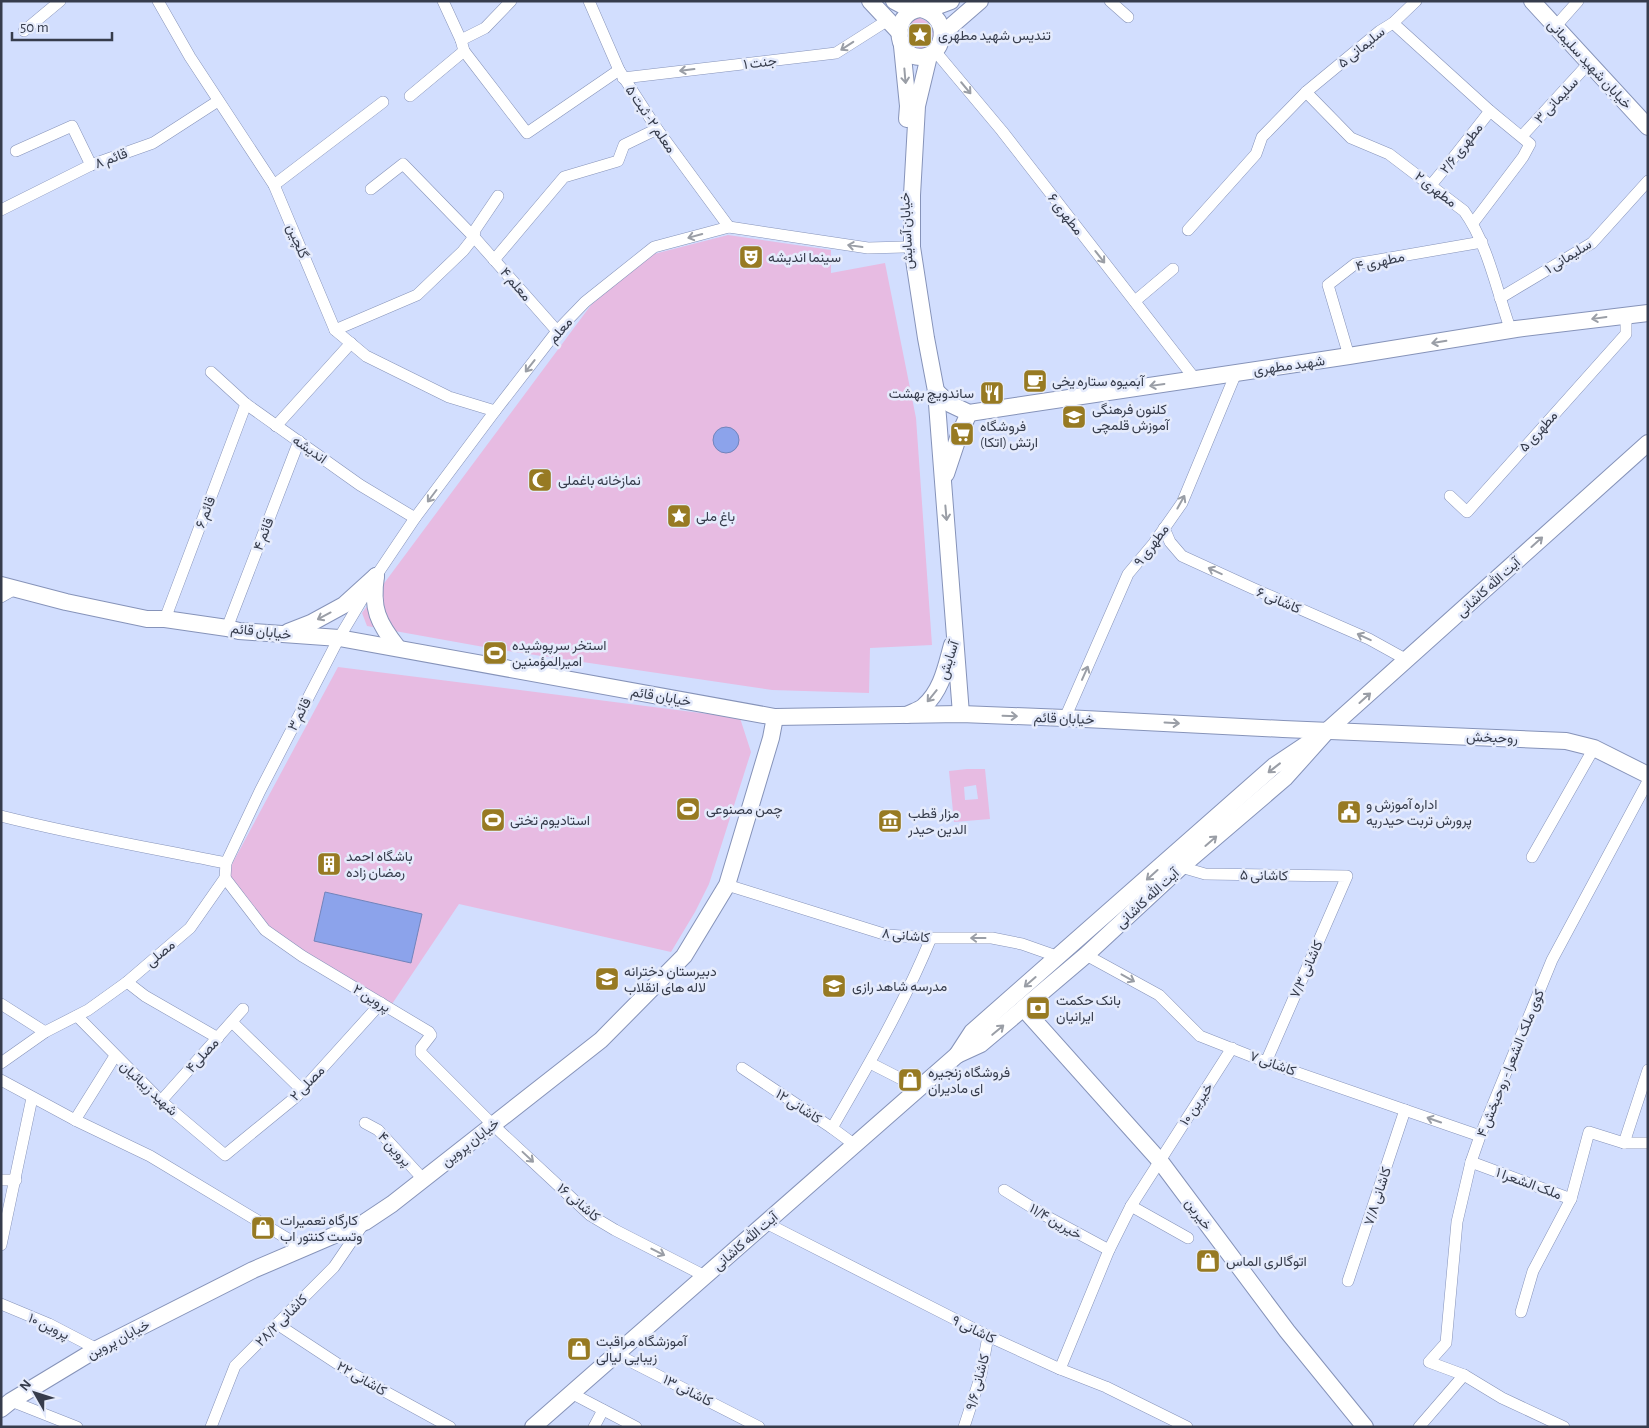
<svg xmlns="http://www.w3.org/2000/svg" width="1649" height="1428" viewBox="0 0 1649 1428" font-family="'Alegreya Sans',Vazirmatn,sans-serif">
	<rect width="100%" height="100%" fill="#d2defe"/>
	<g fill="#e7bbe2" fill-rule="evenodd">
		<path d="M919,18C930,20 937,33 930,43C915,64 897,20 919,18Z"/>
		<polygon points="728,235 831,250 831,273 885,263 916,418 932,645 870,648 869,693 772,690 495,649 367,626 362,613 591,305 650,255"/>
		<polygon points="338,667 740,718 751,752 709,884 695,912 671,952 459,904 390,1007 273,933 225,877"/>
		<path d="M967,769H985L990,819L954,822L949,771ZM976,785L978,799L965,800L964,787Z"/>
	</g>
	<g fill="#8ca3eb" stroke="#7284bb">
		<circle cx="726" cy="440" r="13"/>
		<polygon points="325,892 422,914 411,963 314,941"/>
	</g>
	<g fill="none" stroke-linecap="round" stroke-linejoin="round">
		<defs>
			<g id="street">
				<polyline points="158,1 190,57 274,185 335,330 366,356 449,397 495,411"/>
				<polyline points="443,1 461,40 464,51 527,133 619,70"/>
				<polyline points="589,1 619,70 657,129 729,227"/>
				<polyline points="1110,1 1128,17"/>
				<polyline points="1393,23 1490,111 1530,144 1523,157 1473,223"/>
				<polyline points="1555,27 1578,1"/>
				<polyline points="24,31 60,1"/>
				<polyline points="461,40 485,28 511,1"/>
				<polyline points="935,51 1002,131 1195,379"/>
				<polyline points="623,78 836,53 888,20"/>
				<path d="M1306,92L1351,138L1389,154L1464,211C1488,244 1497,292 1511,331"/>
				<polyline points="410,96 464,51"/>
				<polyline points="1522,136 1589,63"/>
				<polyline points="16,151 72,126 91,165"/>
				<polyline points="274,185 383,102"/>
				<polyline points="1431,185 1446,167 1490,111"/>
				<polyline points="371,189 403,164 474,237 557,331"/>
				<polyline points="1,210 91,165 153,143 218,101"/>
				<polyline points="1188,230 1256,154 1262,137 1306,92 1380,31 1393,23 1416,1"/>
				<polyline points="494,260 564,177 618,161 624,145 657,129"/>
				<polyline points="1500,298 1592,243 1648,181"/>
				<polyline points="1135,301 1173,269"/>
				<polyline points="335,330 417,295 463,251 474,237 475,230 498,196"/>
				<polyline points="1349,356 1328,285 1355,264 1482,242"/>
				<polyline points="211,372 246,404 360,485 415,518"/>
				<polyline points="276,426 351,343"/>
				<polyline points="1450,496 1467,512 1626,334 1626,315"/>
				<polyline points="1164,528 1170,542 1182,556 1252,588 1369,639 1407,660"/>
				<polyline points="1,597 15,589"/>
				<polyline points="165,619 246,404"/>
				<polyline points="227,628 299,441"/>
				<polyline points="1065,718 1128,574 1154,543 1182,503 1236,373"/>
				<path d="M1,816C76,835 151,848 226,863"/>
				<polyline points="1532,857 1594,748"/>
				<polyline points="1181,867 1205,874 1347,876 1266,1062"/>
				<polyline points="225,878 265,930 302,956 429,1032 431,1035 421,1048 421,1053 492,1124 590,1215 615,1230 705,1276"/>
				<polyline points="727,885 887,935 931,938 992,938 1022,944 1059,957"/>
				<polyline points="1086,955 1159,995 1200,1036 1266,1062 1480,1136"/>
				<polyline points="127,982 145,996 218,1038"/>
				<polyline points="1,1004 45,1032"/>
				<polyline points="77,1016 161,1101 225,1155 297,1096 381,1003"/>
				<polyline points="232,1022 302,1090"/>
				<polyline points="1,1063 45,1032 88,1010 127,982 190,928 225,878 226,863 260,791 339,638 376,576 415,518 495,411 557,331 585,302 654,247 729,227 868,248 904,247"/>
				<polyline points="870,1063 919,1088"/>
				<polyline points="742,1068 832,1128 855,1145"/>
				<polyline points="1,1080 75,1120 150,1156 303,1248"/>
				<polyline points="161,1101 243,1009"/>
				<polyline points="75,1120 115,1056"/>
				<polyline points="365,1123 378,1130 423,1179"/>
				<path d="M832,1128C868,1066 904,1004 931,938"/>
				<polyline points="1624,1143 1648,1070"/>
				<polyline points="1471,1162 1571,1199 1589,1132 1624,1143 1648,1143"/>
				<polyline points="1,1180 16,1180"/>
				<polyline points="1004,1190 1046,1216 1109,1250"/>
				<polyline points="1131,1206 1188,1238"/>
				<polyline points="766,1223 988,1336 1060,1369 1106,1387 1187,1427"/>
				<polyline points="1,1245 32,1098"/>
				<polyline points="1348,1281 1405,1110"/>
				<polyline points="1,1304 49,1324 97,1349"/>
				<polyline points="1521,1312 1533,1271 1571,1199"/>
				<polyline points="277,1324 353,1374 450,1427"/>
				<polyline points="616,1354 759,1427"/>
				<polyline points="1060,1369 1109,1250 1131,1206 1232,1048"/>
				<polyline points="571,1393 636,1427"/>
				<polyline points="11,1401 77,1427"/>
				<polyline points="211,1427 235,1366 334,1267 364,1223"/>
				<polyline points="594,1427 603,1410"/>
				<polyline points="964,1427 981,1375 988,1336"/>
				<polyline points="1419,1427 1464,1375"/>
				<polyline points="1564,1427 1502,1398 1464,1375 1429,1362 1446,1343 1457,1222 1471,1162 1480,1136 1552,960 1648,781"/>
			</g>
			<g id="secondary">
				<polyline points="870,1 900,33"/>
				<polyline points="894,1 911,10"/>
				<polyline points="1532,1 1648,127"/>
				<polyline points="928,3 927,10 951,1"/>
				<path d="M920,9C936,12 946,27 940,43C938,49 932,55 926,56C896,64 888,13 920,9Z"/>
				<polyline points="942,34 980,1"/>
				<polyline points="902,46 908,106 907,119"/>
				<polyline points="929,56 917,106 912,195 912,247 926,338 936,391 961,714"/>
				<polyline points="936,391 950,404 969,413 1349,356 1516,329 1648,313"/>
				<polyline points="946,474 959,435 969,413"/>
				<path d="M376,576C371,608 378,623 398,648"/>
				<polyline points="1,585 66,602 147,619 165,619 227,628 239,631 339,638 775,717 961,714 1065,718 1283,729 1566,741 1594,748 1648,775"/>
				<polyline points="288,632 311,623 344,605 376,576"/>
				<path d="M907,715C912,712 920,710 924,706C942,690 946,666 952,645"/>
				<polyline points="1024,1009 1160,1161 1287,1331 1365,1427"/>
				<polyline points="957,1055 981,1044 1086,955 1181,867 1285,778 1328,730 1648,443"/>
				<polyline points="1,1409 11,1401 97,1349 253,1270 365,1222 392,1204 601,1040 684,956 727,885 771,738 775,717"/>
				<polyline points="533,1427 957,1055 972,1032 1274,766 1328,730"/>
			</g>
		</defs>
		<use href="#street" stroke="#8693b9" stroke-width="12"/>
		<use href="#secondary" stroke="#8693b9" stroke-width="18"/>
		<use href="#street" stroke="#fff" stroke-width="11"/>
		<use href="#secondary" stroke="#fff" stroke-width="16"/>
	</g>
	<defs><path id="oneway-shaft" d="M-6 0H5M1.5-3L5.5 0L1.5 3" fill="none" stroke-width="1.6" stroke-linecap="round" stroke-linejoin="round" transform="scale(1.25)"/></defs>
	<g stroke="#9a9ea6">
		<use href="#oneway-shaft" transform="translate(847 46) rotate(147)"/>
		<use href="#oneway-shaft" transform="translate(687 70) rotate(173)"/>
		<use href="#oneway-shaft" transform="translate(905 76) rotate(85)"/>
		<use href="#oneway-shaft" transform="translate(966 88) rotate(50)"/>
		<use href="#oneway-shaft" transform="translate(695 236) rotate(165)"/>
		<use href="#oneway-shaft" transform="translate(855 246) rotate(-172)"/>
		<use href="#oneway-shaft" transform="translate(1100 257) rotate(52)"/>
		<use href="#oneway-shaft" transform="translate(1599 318) rotate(172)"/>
		<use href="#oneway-shaft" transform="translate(1439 342) rotate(171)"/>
		<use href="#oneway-shaft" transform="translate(530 366) rotate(128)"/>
		<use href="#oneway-shaft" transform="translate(1157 385) rotate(172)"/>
		<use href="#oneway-shaft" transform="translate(432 496) rotate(127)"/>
		<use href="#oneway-shaft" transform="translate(1181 502) rotate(-61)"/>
		<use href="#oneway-shaft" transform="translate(946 513) rotate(85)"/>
		<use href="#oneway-shaft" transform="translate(1537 542) rotate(-42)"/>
		<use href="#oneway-shaft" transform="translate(1215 571) rotate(-155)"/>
		<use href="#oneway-shaft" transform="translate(324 616) rotate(152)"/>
		<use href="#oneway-shaft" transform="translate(1364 637) rotate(-155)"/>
		<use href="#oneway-shaft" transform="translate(1085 673) rotate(-66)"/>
		<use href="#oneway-shaft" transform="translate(932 696) rotate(129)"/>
		<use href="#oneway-shaft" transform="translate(1365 698) rotate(-42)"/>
		<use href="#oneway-shaft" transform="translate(1010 716) rotate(2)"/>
		<use href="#oneway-shaft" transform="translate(1172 723) rotate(3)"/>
		<use href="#oneway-shaft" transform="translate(1274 768) rotate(142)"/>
		<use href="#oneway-shaft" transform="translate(1211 841) rotate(-41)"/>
		<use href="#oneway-shaft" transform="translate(1152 875) rotate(138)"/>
		<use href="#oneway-shaft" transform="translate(978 938) rotate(180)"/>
		<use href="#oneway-shaft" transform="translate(1128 978) rotate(29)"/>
		<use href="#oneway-shaft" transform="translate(1030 982) rotate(139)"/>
		<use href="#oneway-shaft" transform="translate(998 1030) rotate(-40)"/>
		<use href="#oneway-shaft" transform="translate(1434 1120) rotate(-161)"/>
		<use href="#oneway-shaft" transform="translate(528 1157) rotate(43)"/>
		<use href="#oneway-shaft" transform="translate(658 1252) rotate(27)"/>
	</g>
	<defs>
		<symbol id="sight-square" viewBox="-11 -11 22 22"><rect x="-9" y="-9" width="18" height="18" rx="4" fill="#977a23" stroke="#e5ebfc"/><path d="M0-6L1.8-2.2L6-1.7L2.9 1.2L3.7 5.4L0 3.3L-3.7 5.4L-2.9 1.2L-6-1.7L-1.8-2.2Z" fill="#fff"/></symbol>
		<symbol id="theatre-square" viewBox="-11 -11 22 22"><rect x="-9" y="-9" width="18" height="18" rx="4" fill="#977a23" stroke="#e5ebfc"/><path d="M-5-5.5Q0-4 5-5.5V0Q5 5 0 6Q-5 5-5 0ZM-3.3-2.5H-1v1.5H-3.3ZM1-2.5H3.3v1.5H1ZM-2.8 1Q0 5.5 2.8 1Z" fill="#fff"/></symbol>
		<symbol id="cafe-square" viewBox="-11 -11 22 22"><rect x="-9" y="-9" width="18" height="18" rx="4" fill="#977a23" stroke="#e5ebfc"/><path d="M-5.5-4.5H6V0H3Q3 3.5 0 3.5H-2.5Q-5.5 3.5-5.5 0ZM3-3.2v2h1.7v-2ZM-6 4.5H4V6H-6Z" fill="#fff"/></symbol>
		<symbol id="restaurant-square" viewBox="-11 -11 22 22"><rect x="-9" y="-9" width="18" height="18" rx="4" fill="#977a23" stroke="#e5ebfc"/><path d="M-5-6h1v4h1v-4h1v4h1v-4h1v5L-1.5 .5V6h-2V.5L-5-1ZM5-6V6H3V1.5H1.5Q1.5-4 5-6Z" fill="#fff"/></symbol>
		<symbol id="school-square" viewBox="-11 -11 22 22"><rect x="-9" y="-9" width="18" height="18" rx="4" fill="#977a23" stroke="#e5ebfc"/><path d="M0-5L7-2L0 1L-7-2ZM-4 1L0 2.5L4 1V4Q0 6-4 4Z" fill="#fff"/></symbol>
		<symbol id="supermarket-square" viewBox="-11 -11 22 22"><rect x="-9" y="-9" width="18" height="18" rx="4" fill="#977a23" stroke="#e5ebfc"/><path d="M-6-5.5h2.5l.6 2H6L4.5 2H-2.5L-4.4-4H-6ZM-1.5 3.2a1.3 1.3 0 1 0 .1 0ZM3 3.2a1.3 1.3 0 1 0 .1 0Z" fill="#fff"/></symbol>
		<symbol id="mosque-square" viewBox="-11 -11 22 22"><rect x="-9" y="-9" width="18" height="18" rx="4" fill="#977a23" stroke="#e5ebfc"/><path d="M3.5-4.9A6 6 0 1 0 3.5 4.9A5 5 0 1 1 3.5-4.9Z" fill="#fff"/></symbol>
		<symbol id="stadium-square" viewBox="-11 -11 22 22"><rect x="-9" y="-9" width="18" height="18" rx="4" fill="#977a23" stroke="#e5ebfc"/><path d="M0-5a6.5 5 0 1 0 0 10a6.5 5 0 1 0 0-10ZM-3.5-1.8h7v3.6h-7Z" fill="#fff"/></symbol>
		<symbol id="civic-square" viewBox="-11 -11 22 22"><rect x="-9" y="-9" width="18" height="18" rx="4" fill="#977a23" stroke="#e5ebfc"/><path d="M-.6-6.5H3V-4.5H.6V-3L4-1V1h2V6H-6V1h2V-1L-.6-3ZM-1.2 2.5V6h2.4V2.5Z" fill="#fff"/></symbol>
		<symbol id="museum-square" viewBox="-11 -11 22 22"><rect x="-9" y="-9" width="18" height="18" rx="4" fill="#977a23" stroke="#e5ebfc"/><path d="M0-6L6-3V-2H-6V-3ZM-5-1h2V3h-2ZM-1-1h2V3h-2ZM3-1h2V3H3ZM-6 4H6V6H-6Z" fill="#fff"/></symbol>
		<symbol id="building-square" viewBox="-11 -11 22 22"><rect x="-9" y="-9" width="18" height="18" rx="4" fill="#977a23" stroke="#e5ebfc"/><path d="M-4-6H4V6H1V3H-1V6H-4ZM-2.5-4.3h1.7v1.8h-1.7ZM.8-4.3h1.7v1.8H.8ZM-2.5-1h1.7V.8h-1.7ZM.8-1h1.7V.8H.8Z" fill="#fff"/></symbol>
		<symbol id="bank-square" viewBox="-11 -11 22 22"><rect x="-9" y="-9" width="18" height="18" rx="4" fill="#977a23" stroke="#e5ebfc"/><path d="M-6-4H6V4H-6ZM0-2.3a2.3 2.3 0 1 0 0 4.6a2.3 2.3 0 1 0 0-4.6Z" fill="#fff"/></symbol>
		<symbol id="shop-square" viewBox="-11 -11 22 22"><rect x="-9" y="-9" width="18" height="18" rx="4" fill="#977a23" stroke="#e5ebfc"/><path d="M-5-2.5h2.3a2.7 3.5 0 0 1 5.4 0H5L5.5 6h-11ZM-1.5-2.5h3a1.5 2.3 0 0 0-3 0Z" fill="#fff"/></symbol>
	</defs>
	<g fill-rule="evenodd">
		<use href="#sight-square" x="906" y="21" width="28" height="28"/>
		<use href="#theatre-square" x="737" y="243" width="28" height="28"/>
		<use href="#cafe-square" x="1021" y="367" width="28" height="28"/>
		<use href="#restaurant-square" x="978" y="379" width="28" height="28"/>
		<use href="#school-square" x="1060" y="403" width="28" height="28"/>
		<use href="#supermarket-square" x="948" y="420" width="28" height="28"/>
		<use href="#mosque-square" x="526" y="466" width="28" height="28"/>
		<use href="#sight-square" x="665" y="502" width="28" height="28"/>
		<use href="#stadium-square" x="481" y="639" width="28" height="28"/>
		<use href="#stadium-square" x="674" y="795" width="28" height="28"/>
		<use href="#civic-square" x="1335" y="798" width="28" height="28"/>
		<use href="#stadium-square" x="479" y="806" width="28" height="28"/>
		<use href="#museum-square" x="876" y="807" width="28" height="28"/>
		<use href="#building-square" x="315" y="850" width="28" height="28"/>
		<use href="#school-square" x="593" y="965" width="28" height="28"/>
		<use href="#school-square" x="820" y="972" width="28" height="28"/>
		<use href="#bank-square" x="1024" y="994" width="28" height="28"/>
		<use href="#shop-square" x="896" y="1066" width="28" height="28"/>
		<use href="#shop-square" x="249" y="1214" width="28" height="28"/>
		<use href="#shop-square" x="1194" y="1247" width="28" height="28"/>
		<use href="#shop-square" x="565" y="1335" width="28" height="28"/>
	</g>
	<g text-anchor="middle" stroke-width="5" stroke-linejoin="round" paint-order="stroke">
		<g font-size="14" fill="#363c4c" stroke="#e5ebfc" text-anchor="start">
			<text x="938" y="40">تندیس شهید مطهری</text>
			<text x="768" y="262">سینما اندیشه</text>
			<text x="1052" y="386">آبمیوه ستاره یخی</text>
			<text x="974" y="398" text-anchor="end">ساندویچ بهشت</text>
			<text x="1092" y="414">کلنون فرهنگی<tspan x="1092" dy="16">آموزش قلمچی</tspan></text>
			<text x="980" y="431">فروشگاه<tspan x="980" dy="16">ارتش (اتکا)</tspan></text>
			<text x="558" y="485">نمازخانه باغملی</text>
			<text x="696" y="521">باغ ملی</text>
			<text x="512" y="650">استخر سرپوشیده<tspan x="512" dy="16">امیرالمؤمنین</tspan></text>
			<text x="1366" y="809">اداره آموزش و<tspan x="1366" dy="16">پرورش تربت حیدریه</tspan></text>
			<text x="706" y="814">چمن مصنوعی</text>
			<text x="908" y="818">مزار قطب<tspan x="908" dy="16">الدین حیدر</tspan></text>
			<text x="510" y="825">استادیوم تختی</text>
			<text x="346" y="861">باشگاه احمد<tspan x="346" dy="16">رمضان زاده</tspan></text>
			<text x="624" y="976">دبیرستان دخترانه<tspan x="624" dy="16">لاله های انقلاب</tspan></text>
			<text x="852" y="991">مدرسه شاهد رازی</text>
			<text x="1056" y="1005">بانک حکمت<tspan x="1056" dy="16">ایرانیان</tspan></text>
			<text x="928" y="1077">فروشگاه زنجیره<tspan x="928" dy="16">ای مادیران</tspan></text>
			<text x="280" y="1225">کارگاه تعمیرات<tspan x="280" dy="16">وتست کنتور اب</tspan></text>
			<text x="1226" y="1266">اتوگالری الماس</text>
			<text x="596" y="1346">آموزشگاه مراقبت<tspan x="596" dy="16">زیبایی لیالی</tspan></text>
		</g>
		<g font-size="14" fill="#363c4c" stroke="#e5ebfc">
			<text transform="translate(1361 47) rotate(-39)" y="5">سلیمانی ۵</text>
			<text transform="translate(760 62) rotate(-7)" y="5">جنت ۱</text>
			<text transform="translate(1590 64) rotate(47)" y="5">خیابان شهید سلیمانی</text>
			<text transform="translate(1556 100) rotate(-47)" y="5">سلیمانی ۳</text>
			<text transform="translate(651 119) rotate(56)" y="5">معلم ۲- ثبت ۵</text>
			<text transform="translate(1461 148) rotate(-52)" y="5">مطهری ۲/۶</text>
			<text transform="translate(111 158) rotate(-20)" y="5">قائم ۸</text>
			<text transform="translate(1436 189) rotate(38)" y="5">مطهری ۲</text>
			<text transform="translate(1066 214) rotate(52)" y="5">مطهری ۶</text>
			<text transform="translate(906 231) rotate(-93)" y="5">خیابان آسایش</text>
			<text transform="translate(298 241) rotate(67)" y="5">گلچین</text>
			<text transform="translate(1568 256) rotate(-32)" y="5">سلیمانی ۱</text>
			<text transform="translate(1380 261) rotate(-12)" y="5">مطهری ۴</text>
			<text transform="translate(516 284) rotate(49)" y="5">معلم ۴</text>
			<text transform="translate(560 330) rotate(-49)" y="5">معلم</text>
			<text transform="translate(1289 365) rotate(-8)" y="5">شهید مطهری</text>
			<text transform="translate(1538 431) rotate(-48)" y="5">مطهری ۵</text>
			<text transform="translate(310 449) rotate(35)" y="5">اندیشه</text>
			<text transform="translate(205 512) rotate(-69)" y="5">قائم ۶</text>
			<text transform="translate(263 534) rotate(-69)" y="5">قائم ۴</text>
			<text transform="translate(1151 545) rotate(-53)" y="5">مطهری ۹</text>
			<text transform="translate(1488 587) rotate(-42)" y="5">آیت الله کاشانی</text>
			<text transform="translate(1279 600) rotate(23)" y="5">کاشانی ۶</text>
			<text transform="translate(261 631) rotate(6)" y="5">خیابان قائم</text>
			<text transform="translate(948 660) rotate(-72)" y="5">آسایش</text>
			<text transform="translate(661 696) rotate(10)" y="5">خیابان قائم</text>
			<text transform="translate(299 714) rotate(-63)" y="5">قائم ۳</text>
			<text transform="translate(1064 718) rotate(2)" y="5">خیابان قائم</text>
			<text transform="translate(1492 737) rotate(2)" y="5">روحبخش</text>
			<text transform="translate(1264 875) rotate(1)" y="5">کاشانی ۵</text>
			<text transform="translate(1147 898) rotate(-43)" y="5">آیت الله کاشانی</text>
			<text transform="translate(906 935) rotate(6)" y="5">کاشانی ۸</text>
			<text transform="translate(160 953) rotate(-40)" y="5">مصلی</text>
			<text transform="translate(1306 969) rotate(-66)" y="5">کاشانی ۷/۳</text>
			<text transform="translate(372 998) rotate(31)" y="5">پروین ۲</text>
			<text transform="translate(202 1055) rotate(-48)" y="5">مصلی۴</text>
			<text transform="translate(1273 1063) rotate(20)" y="5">کاشانی ۷</text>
			<text transform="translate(1510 1063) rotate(-68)" y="5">کوی ملک الشعرا - روحبخش ۴</text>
			<text transform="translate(307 1083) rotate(-46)" y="5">مصلی ۲</text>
			<text transform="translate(149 1088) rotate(43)" y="5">شهید زیبائیان</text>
			<text transform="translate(1196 1104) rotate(-56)" y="5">خیرین ۱۰</text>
			<text transform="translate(799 1106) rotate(33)" y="5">کاشانی ۱۲</text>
			<text transform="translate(470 1142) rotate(-38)" y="5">خیابان پروین</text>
			<text transform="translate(395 1149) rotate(47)" y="5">پروین ۴</text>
			<text transform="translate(1529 1183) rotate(20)" y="5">ملک الشعرا ۱</text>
			<text transform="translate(1377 1196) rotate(-72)" y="5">کاشانی ۷/۸</text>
			<text transform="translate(579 1202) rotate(40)" y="5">کاشانی ۱۶</text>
			<text transform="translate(1199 1214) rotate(54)" y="5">خیرین</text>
			<text transform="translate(1056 1221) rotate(30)" y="5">خیرین ۱۱/۴</text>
			<text transform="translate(745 1241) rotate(-41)" y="5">آیت الله کاشانی</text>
			<text transform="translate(281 1320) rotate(-45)" y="5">کاشانی ۲۸/۲</text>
			<text transform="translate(49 1326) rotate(25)" y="5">پروین ۱۰</text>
			<text transform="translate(974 1329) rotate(26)" y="5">کاشانی ۹</text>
			<text transform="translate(118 1339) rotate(-28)" y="5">خیابان پروین</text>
			<text transform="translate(362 1378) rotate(30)" y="5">کاشانی ۲۲</text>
			<text transform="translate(977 1382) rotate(-75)" y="5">کاشانی ۹/۶</text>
			<text transform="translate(688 1390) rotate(27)" y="5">کاشانی ۱۳</text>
		</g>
	</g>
	<rect width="1649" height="1428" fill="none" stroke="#363c4c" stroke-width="5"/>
	<g transform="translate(35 1393) rotate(309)" stroke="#e5ebfc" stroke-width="4" paint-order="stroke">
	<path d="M0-4L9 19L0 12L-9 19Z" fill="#363c4c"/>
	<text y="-8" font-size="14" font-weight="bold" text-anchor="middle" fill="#363c4c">N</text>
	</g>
	<path d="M12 32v8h100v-8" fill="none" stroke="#363c4c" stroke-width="2.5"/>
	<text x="20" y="32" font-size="15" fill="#363c4c" stroke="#e5ebfc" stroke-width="4" paint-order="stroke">50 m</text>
</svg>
